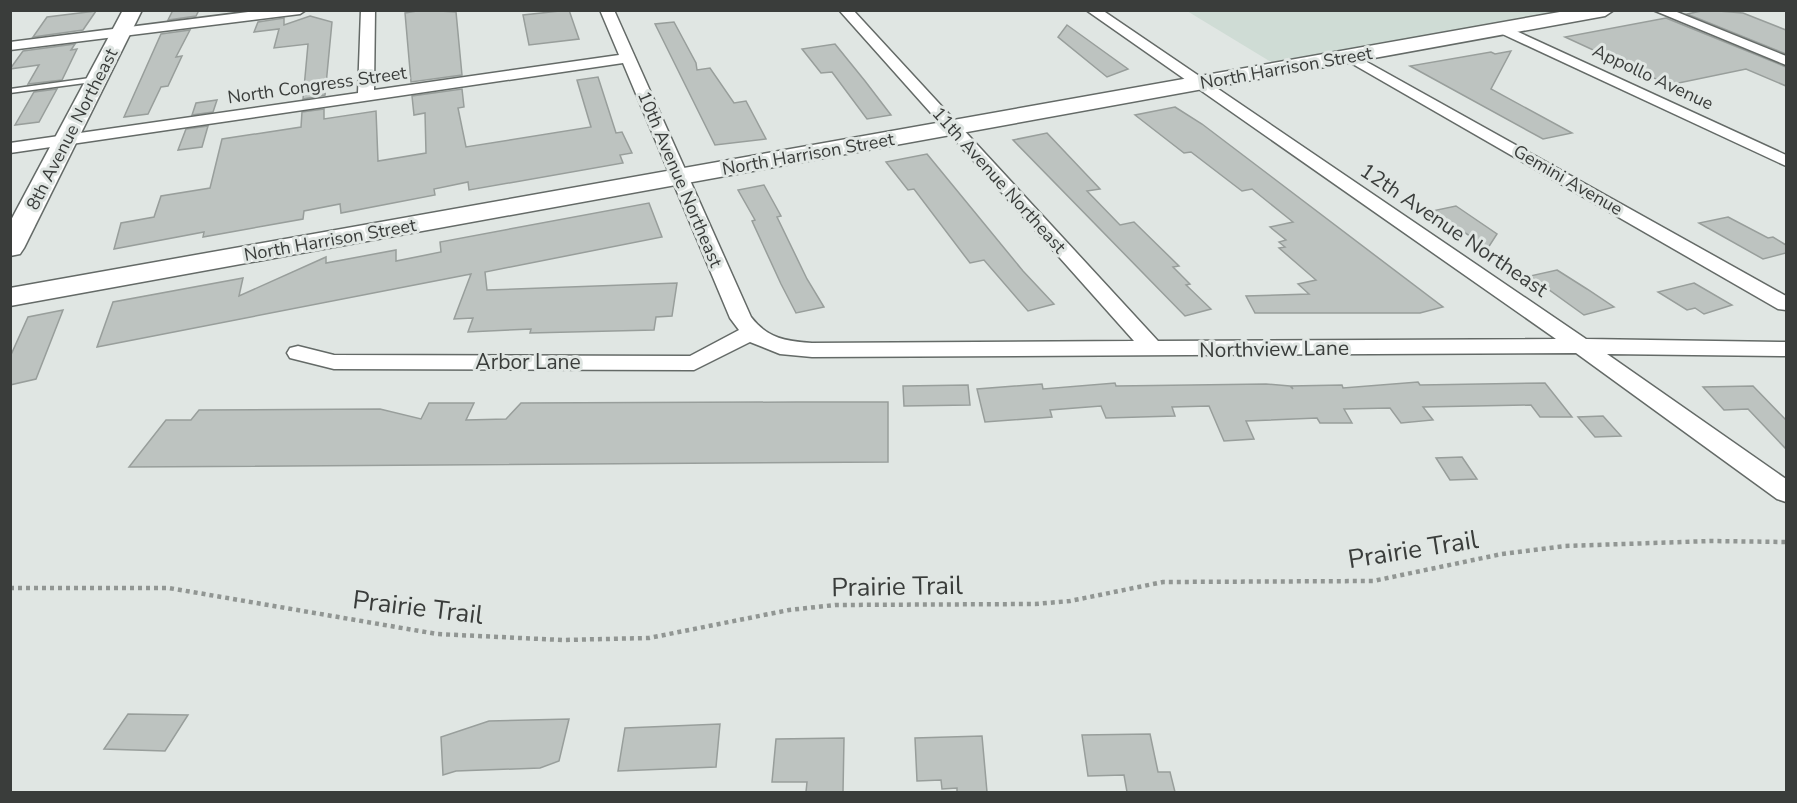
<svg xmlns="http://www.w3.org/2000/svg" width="1797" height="803" viewBox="0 0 1797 803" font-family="'Nunito Sans',sans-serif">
	<rect width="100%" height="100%" fill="#e0e6e3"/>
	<polygon fill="#cfdcd5" points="1187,11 1565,11 1271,62"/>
	<g fill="#bdc3c0" stroke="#989e9b" stroke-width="1.5">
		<polygon points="173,10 199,10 196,16 168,20"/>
		<polygon points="423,10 456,12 462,75 411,82 405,13"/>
		<polygon points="569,10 579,39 529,45 523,15"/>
		<polygon points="1706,10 1743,13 1786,30 1786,54 1687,14"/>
		<polygon points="96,11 83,30 33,37 47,17"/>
		<polygon points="310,16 332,22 325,95 303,99 308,44 274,48 279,29 254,32 258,22 284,18 284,25"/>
		<polygon points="1666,18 1786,67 1786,86 1746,69 1669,85 1565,37"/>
		<polygon points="674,22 696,63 697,70 710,68 734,103 746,101 766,139 715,145 655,24"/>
		<polygon points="1067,25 1128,69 1107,77 1058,37"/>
		<polygon points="190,30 176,57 182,56 168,86 161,87 148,114 124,117 161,34"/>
		<polygon points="75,44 71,50 77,49 62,80 28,84 39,65 10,69 23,51"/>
		<polygon points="835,44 865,81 891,115 867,119 832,72 821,73 802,49"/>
		<polygon points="1511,51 1491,89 1572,133 1543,139 1410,66 1491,52 1495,54"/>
		<polygon points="598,77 616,133 622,132 632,153 620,155 623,163 469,190 468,182 434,189 435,195 341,213 340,204 304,211 303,219 203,237 204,232 114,249 121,223 154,217 161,196 210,188 222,139 301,127 302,112 324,109 324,119 376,111 378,161 426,153 425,113 414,115 412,96 462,89 464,107 458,108 466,147 591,127 577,80"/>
		<polygon points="57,89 39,122 15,125 34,92"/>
		<polygon points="217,100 213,112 192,115 196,103"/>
		<polygon points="1175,107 1202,124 1443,307 1420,313 1255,313 1246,296 1309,294 1298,284 1316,280 1279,248 1285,247 1279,242 1286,240 1270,227 1293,222 1252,189 1242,191 1191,152 1184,153 1135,115"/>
		<polygon points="208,126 202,147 178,150 186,129"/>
		<polygon points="1047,133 1100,189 1087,191 1120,225 1134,222 1179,266 1173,267 1190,284 1186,285 1211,309 1185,316 1013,140"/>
		<polygon points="927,154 1023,271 1054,304 1028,311 984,260 970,263 914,189 908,190 886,162"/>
		<polygon points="764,185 781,216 777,217 807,279 824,307 796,313 781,284 752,221 755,220 738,190"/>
		<polygon points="649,203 662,237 485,272 487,290 677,283 672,316 656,317 654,330 530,333 531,329 468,332 473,318 454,319 471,274 97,347 113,302 243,278 239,296 326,257 326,263 396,250 396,261 441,252 440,242"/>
		<polygon points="1456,206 1497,234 1488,248 1432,211"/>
		<polygon points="1728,217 1768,238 1773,237 1786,245 1786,253 1763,259 1699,223"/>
		<polygon points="1557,270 1587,289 1614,307 1584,315 1530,276"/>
		<polygon points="1694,283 1732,305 1704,314 1695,308 1687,310 1658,292"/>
		<polygon points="63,310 36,379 10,385 10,357 28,317"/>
		<polygon points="1418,382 1420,385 1545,383 1572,417 1540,417 1531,405 1423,407 1433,420 1401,423 1390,408 1344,409 1352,423 1320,423 1317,418 1246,421 1254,439 1224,441 1209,406 1172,407 1175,416 1106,418 1101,406 1050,410 1052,417 985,422 977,389 1042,384 1043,389 1115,383 1116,386 1266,384 1290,386 1293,389 1291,386 1342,385 1343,388"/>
		<polygon points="968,385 970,405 904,406 903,386"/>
		<polygon points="1753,386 1786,420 1786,449 1748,409 1724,410 1703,387"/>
		<polygon points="797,402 888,402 888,462 129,467 166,420 191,420 199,410 380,409 421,419 429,403 474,403 466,420 506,419 521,403"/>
		<polygon points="1603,416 1621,436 1595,437 1578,417"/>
		<polygon points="1462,457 1477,479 1450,480 1436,458"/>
		<polygon points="128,714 188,715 165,751 104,749"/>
		<polygon points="569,719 559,761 540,768 456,771 443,775 441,737 489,721"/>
		<polygon points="720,724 716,767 618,771 625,728"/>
		<polygon points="1150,734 1158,772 1170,772 1175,792 1127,792 1124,775 1088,776 1082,735"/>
		<polygon points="982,736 987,792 957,792 957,788 942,789 941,780 917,781 915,738"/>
		<polygon points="844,738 843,792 806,792 807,782 772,782 776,739"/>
	</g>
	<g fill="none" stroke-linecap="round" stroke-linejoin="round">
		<defs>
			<polygon id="lane" points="97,77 101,79 100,81 10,93 10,89"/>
			<g id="street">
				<polygon points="263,10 306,10 300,14 10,50 10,42"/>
				<path d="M361,10H375L374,90L619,55L600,10H614L751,317C768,339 786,341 812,343L1134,341L839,10H853L1158,341L1556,339L1086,10H1102L1586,339L1786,342V356L1607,354L1786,479V502L1777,499L1576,353L812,357L780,354L750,342L694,370L334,369L290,358L287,353L290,348L298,346L334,355L690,356L739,330L730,318L623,63L10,153V143L358,93Z"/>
				<polygon points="1653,10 1672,10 1786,56 1786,65"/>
				<polygon points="1503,25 1786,155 1786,166 1498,32 1496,29"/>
				<polygon points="1349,52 1786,296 1786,310 1778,309 1344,59 1342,56"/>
			</g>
			<g id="secondary">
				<polygon points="123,10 142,10 24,248 20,254 10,256 10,222"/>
				<polygon points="1571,10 1614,10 1605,16 10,306 10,288"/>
			</g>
		</defs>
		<use href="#lane" stroke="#646a67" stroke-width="3"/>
		<use href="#street" stroke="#646a67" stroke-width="3"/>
		<use href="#secondary" stroke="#646a67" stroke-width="3"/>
		<polyline stroke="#919693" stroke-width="4.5" stroke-dasharray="4 4" stroke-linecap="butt" points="10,588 169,588 437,634 562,640 649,638 789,610 835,605 1035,604 1070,601 1163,582 1373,581 1502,554 1565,546 1711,541 1786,542"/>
		<use href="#lane" fill="#fff" fill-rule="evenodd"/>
		<use href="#street" fill="#fff" fill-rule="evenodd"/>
		<use href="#secondary" fill="#fff" fill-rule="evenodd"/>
	</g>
	<g text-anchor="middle" stroke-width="6" stroke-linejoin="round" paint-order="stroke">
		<g font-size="18" fill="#3a3d3b" stroke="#e0e6e3">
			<text transform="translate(1286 68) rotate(-10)" y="6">North Harrison Street</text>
			<text transform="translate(1653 77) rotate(25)" y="6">Appollo Avenue</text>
			<text transform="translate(317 85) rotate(-8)" y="6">North Congress Street</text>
			<text transform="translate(72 129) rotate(-63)" y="6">8th Avenue Northeast</text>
			<text transform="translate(808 154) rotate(-10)" y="6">North Harrison Street</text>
			<text transform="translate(680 179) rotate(67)" y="6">10th Avenue Northeast</text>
			<text transform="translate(999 180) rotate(48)" y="6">11th Avenue Northeast</text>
			<text transform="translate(1568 180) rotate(30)" y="6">Gemini Avenue</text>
			<text transform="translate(330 240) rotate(-10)" y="6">North Harrison Street</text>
		</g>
		<g font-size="21" fill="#3a3d3b" stroke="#e0e6e3">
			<text transform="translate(1454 230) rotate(34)" y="7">12th Avenue Northeast</text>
			<text transform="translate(1274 349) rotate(-1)" y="7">Northview Lane</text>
			<text x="528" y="369">Arbor Lane</text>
		</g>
		<g font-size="26" fill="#3a3d3b" stroke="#e0e6e3">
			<text transform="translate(1413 549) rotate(-9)" y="9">Prairie Trail</text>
			<text transform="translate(897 586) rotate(-1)" y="9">Prairie Trail</text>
			<text transform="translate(418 607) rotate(7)" y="9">Prairie Trail</text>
		</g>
	</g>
	<rect width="1797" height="803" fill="none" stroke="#3a3d3b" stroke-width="24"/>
</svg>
